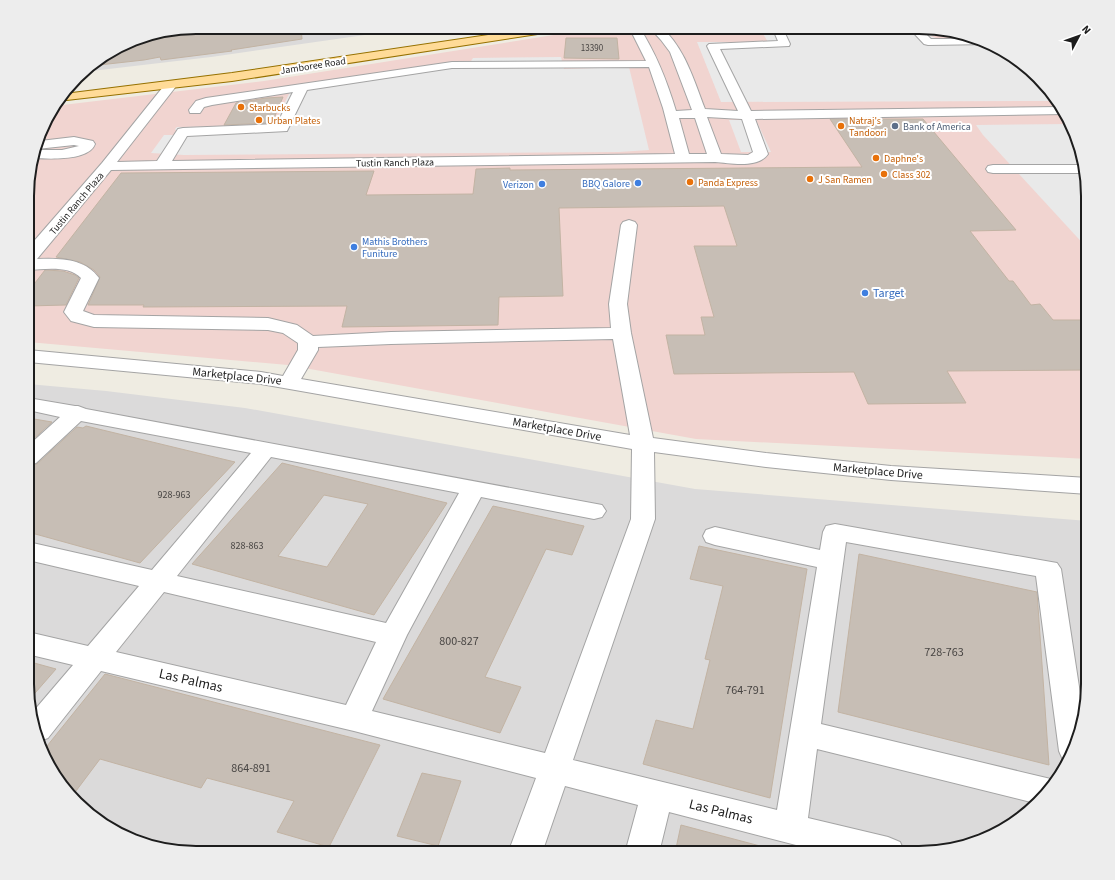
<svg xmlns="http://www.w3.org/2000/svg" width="1115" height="880" viewBox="0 0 1115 880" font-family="'Source Sans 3',sans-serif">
	<rect width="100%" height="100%" fill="#efece2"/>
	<g fill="#dbdada">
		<polygon points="196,27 421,27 211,57 83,72 142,36"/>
		<polygon points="28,384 106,391 245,408 695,489 1088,521 1088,695 1075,749 1046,795 984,840 919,853 186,853 131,840 85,811 45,759 27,695"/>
	</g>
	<polygon fill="#f1d4d0" points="562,27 929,27 983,40 1030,69 1071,122 1088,196 1088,459 696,439 288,365 28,342 28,174 50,112 54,106 264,81 566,33"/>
	<g fill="#e9e9e9">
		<polygon points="759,27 929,27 940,36 930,36 936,38 952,39 950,36 966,36 983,40 1030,69 1055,101 721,102 697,42 768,42"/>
		<polygon points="561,57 564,69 629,67 649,150 619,152 184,155 151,153 164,135 176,135 178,133 175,129 177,127 262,126 272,124 275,122 293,86 448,62 471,61 473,58"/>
		<polygon points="729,120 756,120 771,152 741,152"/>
		<polygon points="1071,124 1088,196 1088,249 983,135 976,125"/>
	</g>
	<g fill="#c7beb5" stroke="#c2b3a3" fill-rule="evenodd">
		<polygon points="196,27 301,27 302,39 231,50 232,51 161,60 160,57 144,60 90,66 142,36"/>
		<polygon points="566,38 617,38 619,59 564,58"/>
		<polygon points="283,97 272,123 224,125 236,103 266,98"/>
		<polygon points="830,119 923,119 1016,230 970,231 1009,281 1013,281 1031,305 1040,304 1053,320 1088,320 1088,370 947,371 966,403 868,404 854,372 674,374 666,335 705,335 701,317 714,317 694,246 737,246 724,206 559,208 563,296 499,297 498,325 342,327 347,306 143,307 144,305 88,305 100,277 94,270 80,262 56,257 121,173 374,171 366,195 473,194 476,169 510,168 510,170 862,167"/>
		<polygon points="45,270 63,271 75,275 79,278 66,305 28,306 28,292"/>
		<polygon points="28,418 52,422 28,444"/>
		<polygon points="86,426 235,462 140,563 28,532 28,466 37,464 77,427 83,428"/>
		<path d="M282,463L447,503L374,615L192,564ZM324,495L368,504L327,567L278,556Z"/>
		<polygon points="493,506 584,526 572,555 546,549 485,677 521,687 500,733 383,699"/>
		<polygon points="699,546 807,569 770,798 643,764 656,720 693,729 710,660 705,659 723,586 690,579"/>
		<polygon points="859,554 1037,592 1049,765 838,712"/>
		<polygon points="27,661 56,669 29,700 27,695"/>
		<polygon points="105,674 380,745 329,847 277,832 294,801 207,778 201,788 100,759 73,795 45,759 43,751"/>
		<polygon points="422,773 461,781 438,846 397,836"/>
		<polygon points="681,825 760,846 759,853 675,853"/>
	</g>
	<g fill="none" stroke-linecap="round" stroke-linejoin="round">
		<defs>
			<g id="minor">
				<path d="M629,27H639C656,53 667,81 676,111L692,110L670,52L661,40L649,27H661C685,48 694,81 705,109L738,111L707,46L709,44L778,41L772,27H782L790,44L789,46L720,49L751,111L1060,107L1065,114L755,119L768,154C758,169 730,163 715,162L111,170L37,259C59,258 85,258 99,278L83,311L94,315L268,318L297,325L313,336L391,332L611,328L609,304L621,225L623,222L629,220L635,222L637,225L627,304L631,333L653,438L766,453L891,466L1088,478V494L891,480L766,467L654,452L655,519L573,760L777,810L817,567L715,545L706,542L703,536L706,530L715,527L820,550L823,532L826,526L835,524L1057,563L1061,569L1083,713L1075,749L1067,762L1063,760L1059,751L1036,576L846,542L821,724L1055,780L1046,795L1035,803L817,749L808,818L888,837L900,842L905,853H827L669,812L659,853H625L638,805L565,786L542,853H508L536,778L354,731L101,671L48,738L40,741L32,713L73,665L27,654L28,632L88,646L139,586L28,560V542L152,570L251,453L81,421L36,463L28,465V446L60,417L28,410V398L75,406H78L86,409L602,505L606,511L602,517L594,519L481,497L407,635L372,711L545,753L631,519L632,449L261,384L28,362V350L261,372L283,376L298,350V343L283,333L268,330L94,327L71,321L64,312L81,278C69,265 45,269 28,270V248L102,163L167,82H175L177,85L117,162L157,161L178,129L183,128L277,124L293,92L212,105L204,107L200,113H190L189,110L196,101L206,98L452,62L646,61ZM649,67L663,108L675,154L172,161L187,136L287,131L307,90L452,68ZM707,117L742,119L753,152L748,155L721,154ZM679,118H695L707,154H689ZM613,339L630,435L301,379L318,350V347L391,344ZM271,457L459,493L386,623L177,576ZM164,592L376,642L346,705L116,652Z"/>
				<polygon points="908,27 919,27 931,39 979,39 990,44 928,45 924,44"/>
				<polygon points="1026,66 1033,72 1026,71 1024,69"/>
				<path d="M74,137L93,141L95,144C89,161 49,159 34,158L37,150H62L79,146L74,145L37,149L40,141Z"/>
				<polygon points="993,165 1081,165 1083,173 993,173 988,172 986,169 988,166"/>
			</g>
			<polygon id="major" points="542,27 569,27 564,30 232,81 58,101 64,94 232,73"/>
		</defs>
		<use href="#minor" stroke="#a4a4a4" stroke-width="2"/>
		<use href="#major" stroke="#967100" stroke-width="2"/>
		<use href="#minor" fill="#fff" fill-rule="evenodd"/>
		<use href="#major" fill="#ffdb97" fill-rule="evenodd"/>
	</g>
	<g fill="#e8710a" stroke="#fff" stroke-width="1.5">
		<circle cx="241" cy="107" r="4"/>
		<circle cx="259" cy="120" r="4"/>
		<circle cx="841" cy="126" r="4"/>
		<circle cx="876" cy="158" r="4"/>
		<circle cx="884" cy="174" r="4"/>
		<circle cx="810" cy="179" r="4"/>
		<circle cx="690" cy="182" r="4"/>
	</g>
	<circle fill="#5c6f8a" stroke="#fff" stroke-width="1.5" cx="895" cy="126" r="4"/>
	<g fill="#3f7fe0" stroke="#fff" stroke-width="1.5">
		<circle cx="638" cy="183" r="4"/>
		<circle cx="542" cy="184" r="4"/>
		<circle cx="354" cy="247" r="4"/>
		<circle cx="865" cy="293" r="4"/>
	</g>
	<g text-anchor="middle" stroke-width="4" stroke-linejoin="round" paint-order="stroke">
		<g font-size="9" fill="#484543">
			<text x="592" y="51">13390</text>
		</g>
		<g font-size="10" fill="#1d1d1d" stroke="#fff">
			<text transform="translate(313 65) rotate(-9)" y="4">Jamboree Road</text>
			<text transform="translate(395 162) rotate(-1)" y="4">Tustin Ranch Plaza</text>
			<text transform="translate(76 203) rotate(-50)" y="4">Tustin Ranch Plaza</text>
		</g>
		<g font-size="10" fill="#c56008" stroke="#fff" text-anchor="start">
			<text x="249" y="111">Starbucks</text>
			<text x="267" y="124">Urban Plates</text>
			<text x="849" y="124">Natraj's<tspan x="849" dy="12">Tandoori</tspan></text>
			<text x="884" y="162">Daphne's</text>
			<text x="892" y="178">Class 302</text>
			<text x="818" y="183">J San Ramen</text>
			<text x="698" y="186">Panda Express</text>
		</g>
		<g font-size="10" fill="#4e5e75" stroke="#fff" text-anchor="start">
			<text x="903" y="130">Bank of America</text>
		</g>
		<g font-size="10" fill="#366cbe" stroke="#fff" text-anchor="end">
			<text x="630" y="187">BBQ Galore</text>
			<text x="534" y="188">Verizon</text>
			<text x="362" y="245" text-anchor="start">Mathis Brothers<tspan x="362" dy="12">Funiture</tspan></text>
		</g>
		<g font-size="10" fill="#484543">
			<text x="174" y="498">928-963</text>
			<text x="247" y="549">828-863</text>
		</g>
		<g font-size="12" fill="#366cbe" stroke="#fff" text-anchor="start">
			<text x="873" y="297">Target</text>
		</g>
		<g font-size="12" fill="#1d1d1d" stroke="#fff">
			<text transform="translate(237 376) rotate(6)" y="4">Marketplace Drive</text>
			<text transform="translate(557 429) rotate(10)" y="4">Marketplace Drive</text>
			<text transform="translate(878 471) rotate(5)" y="4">Marketplace Drive</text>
		</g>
		<g font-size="12" fill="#484543">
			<text x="459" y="645">800-827</text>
			<text x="944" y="656">728-763</text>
			<text x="745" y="694">764-791</text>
			<text x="251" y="772">864-891</text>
		</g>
		<g font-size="14" fill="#1d1d1d" stroke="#fff">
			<text transform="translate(191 680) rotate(13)" y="5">Las Palmas</text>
			<text transform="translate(721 811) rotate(14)" y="5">Las Palmas</text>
		</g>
	</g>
	<path d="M0 0H1115V880H0ZM196 34H919A162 162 0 0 1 1081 196V684A162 162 0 0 1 919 846H196A162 162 0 0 1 34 684V196A162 162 0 0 1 196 34Z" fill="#ededed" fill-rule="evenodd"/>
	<path fill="none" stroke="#1d1d1d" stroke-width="2" d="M196 34H919A162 162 0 0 1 1081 196V684A162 162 0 0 1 919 846H196A162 162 0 0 1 34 684V196A162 162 0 0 1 196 34Z"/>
	<g transform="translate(1079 36) rotate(49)" stroke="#ffffff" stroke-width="3" paint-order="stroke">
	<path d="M0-3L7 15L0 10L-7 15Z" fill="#1d1d1d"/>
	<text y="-6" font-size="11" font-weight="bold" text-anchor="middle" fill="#1d1d1d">N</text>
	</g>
</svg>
